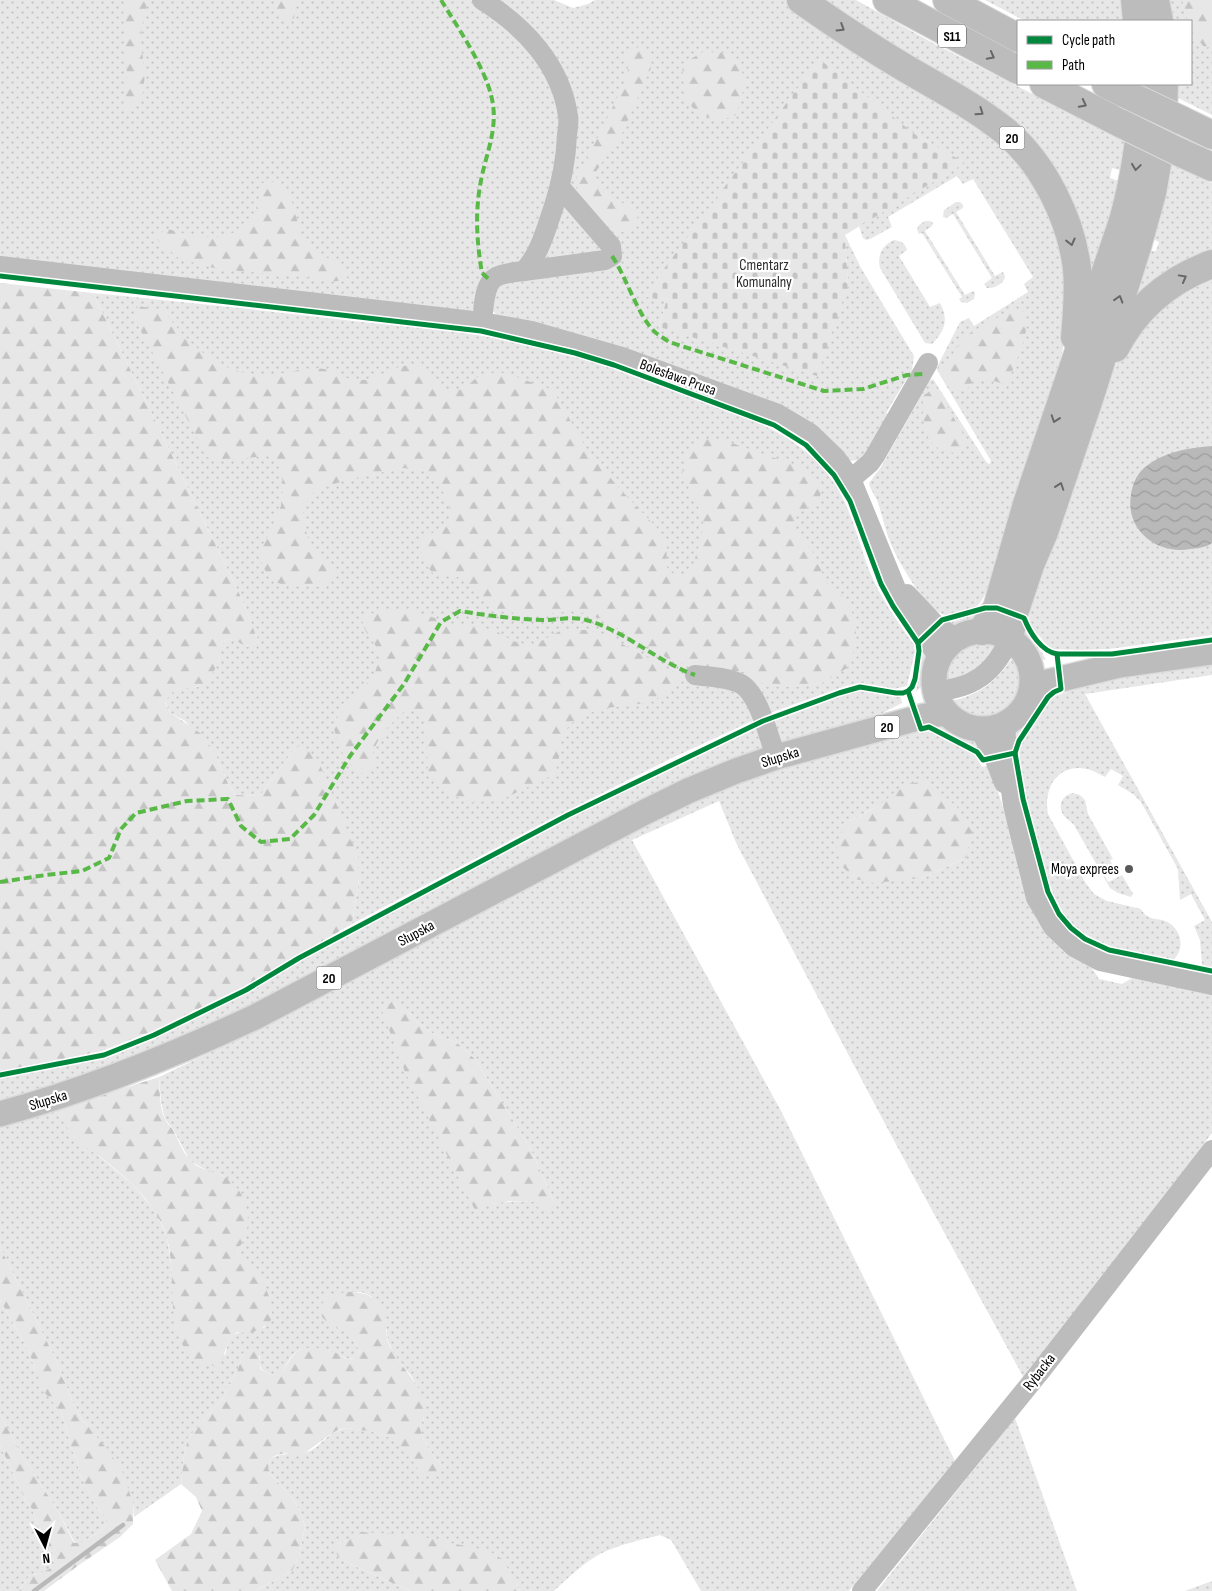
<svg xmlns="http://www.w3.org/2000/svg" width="1212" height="1591" viewBox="0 0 1212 1591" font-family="'Sofia Sans Condensed',sans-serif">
	<defs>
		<pattern id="grass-dots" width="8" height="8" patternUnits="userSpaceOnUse" patternTransform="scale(1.25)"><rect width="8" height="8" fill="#e7e7e7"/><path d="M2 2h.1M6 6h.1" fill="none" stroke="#c4c4c4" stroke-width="1.8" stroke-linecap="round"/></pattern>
		<pattern id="forest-firs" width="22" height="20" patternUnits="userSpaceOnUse" patternTransform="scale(1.25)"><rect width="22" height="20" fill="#e7e7e7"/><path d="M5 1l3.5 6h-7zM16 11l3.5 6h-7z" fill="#c4c4c4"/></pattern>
		<pattern id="cemetery-stones" width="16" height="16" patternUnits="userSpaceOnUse" patternTransform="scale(1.25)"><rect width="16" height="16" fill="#e7e7e7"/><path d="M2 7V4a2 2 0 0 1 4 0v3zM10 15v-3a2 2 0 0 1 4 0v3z" fill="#c4c4c4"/></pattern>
		<pattern id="water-waves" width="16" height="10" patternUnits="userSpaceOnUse" patternTransform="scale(1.25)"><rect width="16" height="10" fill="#b9b9b9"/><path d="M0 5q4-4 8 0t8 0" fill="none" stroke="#9d9d9d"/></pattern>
	</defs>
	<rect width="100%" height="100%" fill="#fff"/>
	<g fill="url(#grass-dots)" fill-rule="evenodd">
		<polygon points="0,0 473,0 528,43 558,94 561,154 533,249 476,309 470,311 0,258"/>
		<path d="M490,0H554L573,8L588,4L595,0H788L975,117L1027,169L1063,242L1067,326L1059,368L993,594L986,593C977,609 977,607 960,612C954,614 948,617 942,614C926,609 897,560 891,544C885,530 882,514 877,500C874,494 870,489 869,483L881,467L929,381L933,379L987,463L990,464L991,461L937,370L938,365L960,322L969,318L974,326L1028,292L1024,284L1033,277L973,179L963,184L957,176L888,217L892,227L870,239L866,240L863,238L859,226L964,163L916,135L666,302L659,327L848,286L845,235L861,268L914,356L912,370L886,413L890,415L865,456L860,460L849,461L834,444L497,316L490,307L498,281L615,265L569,190L572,104Z"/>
		<polygon points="813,0 856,0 931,42 1132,145 1124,168 1120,170 1112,168 1110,178 1119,181 1088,305 1059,190"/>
		<polygon points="985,0 1126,0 1130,21 1025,21"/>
		<polygon points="1163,0 1212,0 1212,115 1172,95 1172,84 1191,84 1191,21 1167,21"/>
		<polygon points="1167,162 1212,183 1212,256 1127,314 1148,251 1156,251 1159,242 1153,239"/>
		<polygon points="559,201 604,244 601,253 540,264"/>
		<path d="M956,202H960L963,205V208L956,212L995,276L1003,272L1005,276C1005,283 994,289 987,288L984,284L992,278L953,214L946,218L943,217L944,210Z"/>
		<polygon points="925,221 930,221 933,223 932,226 925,231 965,295 974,291 975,294 974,299 967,303 961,302 959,299 962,297 922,233 919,234 917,229 919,225"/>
		<path d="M894,240C901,241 905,243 907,250L899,256L930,307L940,303C949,319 945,331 932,344L925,343L880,268C877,256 882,245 894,240Z"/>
		<polygon points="1212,273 1212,635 1109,649 1080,650 1050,649 1031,626 1029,618 1030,607 1106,384 1128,341 1146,317"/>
		<path d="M93,293C182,302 272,311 362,322C408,327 455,330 501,339C567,351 632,374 695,398C737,414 781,427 814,459C848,491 854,529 869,570C880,597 897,621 914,645L915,651L907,686L894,689L861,683L846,686L767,714L670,759L543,823L352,924L359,879L292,752L260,796L236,795L229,786L216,756L185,721L171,713L165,702C174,686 180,688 198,687L219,661L220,647L226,639L236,640L248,647L259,643L240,595Z"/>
		<polygon points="983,612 971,628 957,628 945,624"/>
		<path d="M1022,625L1043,654L1046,660C1031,658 1025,648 1019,636Z"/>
		<path d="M984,642L995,645C990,660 974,673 959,678C955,680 948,680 943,680C945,656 961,645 984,642Z"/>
		<path d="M923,651L929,654C930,668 927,682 916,692Z"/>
		<path d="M1013,658C1018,663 1019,668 1021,675C1029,716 964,738 950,701C969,698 987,688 1000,674C1005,669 1008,662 1013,658Z"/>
		<path d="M1212,661V675L1085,694L1212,922V969L1203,967L1202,964L1200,940L1194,926L1205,920L1191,894L1180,900L1178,869L1141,802L1133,794L1118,785L1123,776L1111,769L1105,777C1099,774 1093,770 1087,769C1058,763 1043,788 1048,814L1085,882L1094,894L1107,901L1141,909C1149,923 1158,916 1169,923C1182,931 1185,950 1173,960L1115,949L1098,942L1079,930L1066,917L1055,899L1048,880L1027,805L1019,752L1021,743L1051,700L1055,696L1067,692L1066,684Z"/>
		<polygon points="857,690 870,690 900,695 902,703 873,718 782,747 768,722"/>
		<polygon points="1047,694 1017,738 1011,743 1013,731 1027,713 1033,702"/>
		<polygon points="945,722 973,737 984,750 976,748 933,725"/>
		<polygon points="759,726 766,748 204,1034 0,1107 0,1078 105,1057 155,1038 247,993 301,961 570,818"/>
		<path d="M912,726L916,733L928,730L975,754L982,767L990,765L1008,824L1021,880L1030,907L1037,919L1045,931L1070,955L1092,968L1099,979L1122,984L1132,978L1212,994V1133L1025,1380L899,1150L737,845L719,801L632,840L780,1109L955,1461L849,1591H701L671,1540L660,1535C640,1540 618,1545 600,1554C583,1563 568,1578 554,1591H519L517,1583L349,1540L336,1544L344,1561L410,1591H255L292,1571L299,1556L305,1527L301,1512L291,1497L273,1477L268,1468L271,1458C285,1451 301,1456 312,1450C322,1444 328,1433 340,1430C346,1427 356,1429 363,1430C389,1434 401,1441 415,1463L441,1465C431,1451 421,1442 420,1425L424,1419L423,1399L412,1377L394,1355L388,1341L385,1318L371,1296L361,1292H346L337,1327C349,1333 357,1339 359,1353L355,1358L349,1359C336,1354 314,1344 300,1350C282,1357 289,1386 262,1370L259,1362L260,1356L243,1353L237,1372L228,1384L224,1397L188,1438L184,1455L181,1484L134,1517L133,1503L93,1432L81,1418L74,1405L56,1360L0,1247V1124L56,1110L74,1137L105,1161L133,1185L156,1212L167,1237L172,1272L174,1306L225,1355C227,1350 227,1343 230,1338C235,1330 256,1330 265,1327L251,1266L239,1258L237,1250L245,1238L224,1176L210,1172L190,1161L173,1129L165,1119L161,1102L159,1077L261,1028L363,972L716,788ZM926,781L939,793L966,858L922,878L848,822ZM405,1008L417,1022L430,1032L457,1043L476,1060L531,1150L554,1202C533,1202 513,1200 492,1204Z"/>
		<path d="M1073,793L1080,795L1085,800L1088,814L1113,859L1110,860L1112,864L1102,870L1108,882L1122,875L1133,894L1131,897L1118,893L1110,888L1074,825C1071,822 1067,819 1064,816C1057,806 1062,795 1073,793Z"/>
		<polygon points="0,1300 29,1351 35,1370 61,1412 67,1430 71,1448 77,1460 79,1473 98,1509 106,1519 106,1525 102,1530 81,1543 75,1543 58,1511 21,1454 0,1414"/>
		<polygon points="1015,1418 1077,1591 877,1591"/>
		<polygon points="0,1445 25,1499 32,1509 41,1534 53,1554 54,1564 49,1569 39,1574 30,1575 19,1591 0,1591"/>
		<polygon points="1212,1581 1212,1591 1185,1591"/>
	</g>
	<g fill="url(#forest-firs)">
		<polygon points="124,0 148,0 140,36 145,74 142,100 129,112 123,108 127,76 123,8"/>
		<polygon points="275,0 297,0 294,18 284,22 276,10"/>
		<polygon points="1182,0 1212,0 1212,46 1205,48 1191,32 1191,21 1188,21"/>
		<path d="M639,47L650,55L651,68L620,138C612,151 602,161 594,175L599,189L638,212L637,223L625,233L609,226L579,192L576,184L578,173L588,157L625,82L628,69L626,55L627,51Z"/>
		<path d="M703,52L731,53C750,80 745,85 736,115L718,121C682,107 685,101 682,64Z"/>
		<path d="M275,182L290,194L301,235L316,252L339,264L348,279L331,282L303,277L218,269L180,259L163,247L155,236L168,229C200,239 237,247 256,209C259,202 260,191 261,183Z"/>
		<path d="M0,283L93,293L240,595L259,643L255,649C244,647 239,640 226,639C218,649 222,650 219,660C217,666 211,677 207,681C191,696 177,677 165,703L171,713L203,735L216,756L229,786L236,795L260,796L292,752L301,743L318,760L358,856L359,879L352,924L243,987L153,1031L102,1051L0,1072Z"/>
		<path d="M138,306L163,310C190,347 225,380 275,374C292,373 307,366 324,369C339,370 344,382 363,380C384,378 397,360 420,367C430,369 432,378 438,385C441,387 444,389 447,392L464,389L476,378L485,373H505L553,390L586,448L618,487L658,529L667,547L666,566L672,573L686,575L693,566L704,526L700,511L682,474L685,455L692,444L704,439L729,442L806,469L817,482L821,494L816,503L795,515V530L815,555L826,582L841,595L856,619V646L847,668L819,685L801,687H768L745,672L698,669L667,658L602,619L577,611L532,615L499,611L481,599L461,578L448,575L436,576C425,566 421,557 420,541C427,535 436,532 443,526C462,510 437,485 428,470L403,468L346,480L316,490L302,505L307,536L317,553L334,566V579L320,587L287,586L272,581L263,567L260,553L281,506L283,484L280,466L272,455L222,461L207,457L134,317Z"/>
		<path d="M1015,310L1025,312C1031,335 1016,360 1008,381L1002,384C987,378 975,373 967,390C951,392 949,383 940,372L965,336L1006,313Z"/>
		<path d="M932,390L939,392L963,434L967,446L954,453C948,451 940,450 935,446C923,437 921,408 924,395Z"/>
		<path d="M383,610L413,611L460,626H476L496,631L513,641L529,645L541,641L562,630H586L606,635L677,674L682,681L670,692L647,703L598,709L570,724L561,738L559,759L555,774L503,799L469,803L449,793L432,779L428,771L426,729L422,715L409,708C398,715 372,742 373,756C373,759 375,762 376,764L369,775C346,772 338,744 333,725C344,704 378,680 379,659C380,642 362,636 362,617Z"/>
		<polygon points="926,781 957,807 972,831 966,858 922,878 874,883 855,879 841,865 836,843 848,822 873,809 907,784"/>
		<polygon points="394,1001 405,1008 417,1022 430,1032 457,1043 476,1060 531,1150 554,1202 551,1211 541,1211 534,1202 510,1201 492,1204 475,1210 405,1072 381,1008"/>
		<path d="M159,1077C160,1090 159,1107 165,1119C167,1124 172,1127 174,1132C179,1141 182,1151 189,1159C197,1169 212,1171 223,1176C244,1187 253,1215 245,1237C244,1241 240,1246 237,1250L239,1257L260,1272L272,1305V1319C263,1330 251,1335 237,1332L230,1338L218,1370L211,1364H198C190,1356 180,1344 177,1332C169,1302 175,1269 167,1238C158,1205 128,1179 103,1159C93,1152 81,1145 73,1136C67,1128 61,1119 56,1110Z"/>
		<polygon points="0,1247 56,1360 74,1405 81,1418 108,1450 123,1473 133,1503 133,1524 120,1537 79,1565 44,1591 19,1591 30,1575 39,1574 49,1569 54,1564 53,1554 41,1534 32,1509 25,1499 0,1445 0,1414 21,1454 58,1511 74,1543 81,1543 102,1530 106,1525 106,1519 98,1509 79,1473 77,1460 71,1448 67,1430 61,1412 45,1393 35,1370 29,1351 0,1300"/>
		<path d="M346,1292C360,1292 371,1293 380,1305C388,1314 385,1330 388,1342C396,1366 441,1399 420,1425C421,1442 431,1451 441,1465L440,1474L432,1477L421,1473C402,1445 397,1435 361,1430C354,1429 345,1427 338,1430C324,1437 313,1449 299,1456C288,1453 282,1452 271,1458L268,1468L273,1477L291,1497L301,1512L305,1527L299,1556L292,1571L255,1591H172L155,1560L191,1534L202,1511L196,1497L181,1484L184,1455L188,1438L224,1397L228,1384L237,1372L243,1353L249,1349H257C260,1356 259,1363 261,1370C291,1387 282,1351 307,1348C315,1346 327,1350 335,1352C339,1354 344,1359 349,1359C353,1360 356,1356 359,1353C356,1320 302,1330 327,1296Z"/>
		<polygon points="358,1532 413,1535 489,1551 502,1559 517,1583 519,1591 410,1591 344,1561 337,1555 336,1544 349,1540 351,1534"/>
	</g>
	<polygon fill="url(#cemetery-stones)" points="819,59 916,135 965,163 845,235 848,286 817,376 659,327 666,302 644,296"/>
	<path fill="url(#water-waves)" d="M1212,446V543C1205,548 1198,548 1190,549C1157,555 1125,530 1131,495C1132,486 1136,475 1144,468C1163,452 1188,448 1212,446Z"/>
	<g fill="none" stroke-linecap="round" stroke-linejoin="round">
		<polyline stroke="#b9b9b9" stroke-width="4.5" points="34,1591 123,1525"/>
		<defs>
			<g id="major">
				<circle cx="983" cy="680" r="49"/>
				<polyline points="1031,691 1048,682 1119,665 1212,652"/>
				<path d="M0,1114C88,1090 172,1056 255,1017L645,812L690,790L736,771L776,757L925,716L946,713"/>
			</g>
			<g id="highway">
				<path d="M801,0C835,24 870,47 905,68C939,88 974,106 1005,131C1043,163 1071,218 1077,269C1079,291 1077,315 1075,337"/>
				<polyline points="887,0 1018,70"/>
				<polyline points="947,0 1018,38"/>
				<polyline points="1135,0 1137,21"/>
				<polyline points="1155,0 1159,21"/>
				<polyline points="1044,84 1122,124"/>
				<polyline points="1106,84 1124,93"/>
				<polyline points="1181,120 1212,135"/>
				<polyline points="1179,152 1212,167"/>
				<path d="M1115,348C1136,308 1168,280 1212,264"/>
				<path d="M982,631L997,608L999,601L1027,504L1123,221C1136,174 1142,132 1143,84"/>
				<polyline points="1009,639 1014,613 1030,565 1044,532 1090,396 1137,247 1152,193 1157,164 1163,117 1164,84"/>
			</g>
		</defs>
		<use href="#major" stroke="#dbdbdb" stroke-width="28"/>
		<use href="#highway" stroke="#dbdbdb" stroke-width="30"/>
		<g stroke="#bcbcbc" stroke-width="20">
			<path d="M482,0C524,26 561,65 568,116C569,122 568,129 567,135C566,161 561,185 553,209C545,232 540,253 524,271C515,272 503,273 496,277C483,284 484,309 482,322"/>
			<polyline points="0,266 482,322 532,331 619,356 778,414 810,433 836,458 851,479 902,603 939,658"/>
			<polyline points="524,271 605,260 612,256 611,246 560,187"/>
			<polyline points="851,479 870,463 875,456 928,363"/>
			<polyline points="907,594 936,625 957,639"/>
			<path d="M695,675C710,677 728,677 741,684C759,694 769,738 776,757"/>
			<path d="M935,691C972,689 995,673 1009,639"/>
			<polyline points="1005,724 1008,769 1013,805 1017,822 1036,898 1053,927 1074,947 1100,961 1212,985"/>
			<polyline points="980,730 994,757 1004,783"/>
			<polyline points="862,1591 1039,1373 1212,1150"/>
		</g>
		<use href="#major" stroke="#bcbcbc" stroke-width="25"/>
		<use href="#highway" stroke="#bcbcbc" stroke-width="28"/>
		<defs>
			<g id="highway-bridge">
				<polyline points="1124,93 1181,120"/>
				<polyline points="1122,124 1179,152"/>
			</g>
		</defs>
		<use href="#highway-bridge" stroke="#dbdbdb" stroke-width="30" stroke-linecap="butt"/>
		<use href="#highway-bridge" stroke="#bcbcbc" stroke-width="28"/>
		<g stroke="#58b947" stroke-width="4" stroke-dasharray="8 4" stroke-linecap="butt">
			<path d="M441,0C457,26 484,66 491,95C500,128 485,154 480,186C475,215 477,244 482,273L491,281"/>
			<path d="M612,256C627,278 638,317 656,333C660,336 665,339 669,342L824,391L863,389L907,375L923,374"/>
			<path d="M0,882L46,875L82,871L109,858L121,829L136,813L187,801L228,799L241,826L261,842L290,839L314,815L350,756L404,684L441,622L460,611C489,616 515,619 544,620C557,620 574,616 586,620C626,631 656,661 695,675"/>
		</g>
		<defs>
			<g id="cycleway">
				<polyline points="0,276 481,331 575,353 614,365 774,425 806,445 834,475 850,501 881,584 893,606 918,643 919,651 915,679 912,687 908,691 903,693 896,693 860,687 839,693 763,721 568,815 299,958 246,990 154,1035 104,1055 0,1075"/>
				<path d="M918,643L942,620L985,608H997L1024,618C1030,633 1041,651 1057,654H1112L1212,640"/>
				<polyline points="908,691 921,729 929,727 977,752 983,760 1015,753 1019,741 1048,697 1054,692 1061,689 1057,654"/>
				<polyline points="1015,753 1023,799 1048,892 1059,914 1071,928 1085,939 1109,950 1212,971"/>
			</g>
		</defs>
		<use href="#cycleway" stroke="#fff" stroke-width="8"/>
		<use href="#cycleway" stroke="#00873e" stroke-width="5"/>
	</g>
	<defs><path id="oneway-chevron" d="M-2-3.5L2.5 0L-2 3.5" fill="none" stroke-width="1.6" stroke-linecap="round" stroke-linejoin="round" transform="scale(1.25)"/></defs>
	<g stroke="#676767">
		<use href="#oneway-chevron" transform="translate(841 28) rotate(32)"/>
		<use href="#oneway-chevron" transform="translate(991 56) rotate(28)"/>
		<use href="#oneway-chevron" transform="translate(1083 104) rotate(27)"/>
		<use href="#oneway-chevron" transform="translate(980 112) rotate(35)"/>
		<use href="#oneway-chevron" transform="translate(1136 167) rotate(98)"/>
		<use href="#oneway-chevron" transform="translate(1071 242) rotate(76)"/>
		<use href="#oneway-chevron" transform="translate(1183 278) rotate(-29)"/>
		<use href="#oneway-chevron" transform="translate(1119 299) rotate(-73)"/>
		<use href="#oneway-chevron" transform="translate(1055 419) rotate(109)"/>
		<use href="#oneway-chevron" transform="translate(1060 486) rotate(-71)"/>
	</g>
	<circle fill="#595959" stroke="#fff" stroke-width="2" cx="1129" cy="869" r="5"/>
	<g text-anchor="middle" stroke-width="4.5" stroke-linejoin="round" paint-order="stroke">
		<g fill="#fff" stroke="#4c4c4c" stroke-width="1">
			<rect x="938" y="24.5" width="28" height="23" rx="4"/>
			<rect x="999.5" y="126.5" width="25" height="23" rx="4"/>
			<rect x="874.5" y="715.5" width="25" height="23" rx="4"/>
			<rect x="316.5" y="966.5" width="25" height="23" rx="4"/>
		</g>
		<g font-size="14" font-weight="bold" fill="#000">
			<text x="952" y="41">S11</text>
			<text x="1012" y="143">20</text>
			<text x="887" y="732">20</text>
			<text x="329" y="983">20</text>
		</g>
		<g font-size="15" fill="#2b2b2b" stroke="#fff">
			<text x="764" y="270">Cmentarz<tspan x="764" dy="17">Komunalny</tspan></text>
		</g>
		<g font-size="15" fill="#000" stroke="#fff">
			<text transform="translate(678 377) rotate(20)" y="5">Bolesława Prusa</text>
			<text transform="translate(780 757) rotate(-17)" y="5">Słupska</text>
			<text transform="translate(416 933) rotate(-28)" y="5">Słupska</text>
			<text transform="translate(48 1100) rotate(-17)" y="5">Słupska</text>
			<text transform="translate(1039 1372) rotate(-52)" y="5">Rybacka</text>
		</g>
		<g font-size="15" fill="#000" stroke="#fff" text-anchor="end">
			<text x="1119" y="874">Moya exprees</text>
		</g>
	</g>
	<rect x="1017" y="20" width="175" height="65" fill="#ffffff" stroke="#999999"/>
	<rect x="1027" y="36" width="25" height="8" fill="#00873e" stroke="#999999"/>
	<text x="1062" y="45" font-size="15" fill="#000000">Cycle path</text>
	<rect x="1027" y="61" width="25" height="8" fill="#58b947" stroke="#999999"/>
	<text x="1062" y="70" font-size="15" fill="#000000">Path</text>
	<g transform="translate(45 1546) rotate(174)" stroke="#ffffff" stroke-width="4" paint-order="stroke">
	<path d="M0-4L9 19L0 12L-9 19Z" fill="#000000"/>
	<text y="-8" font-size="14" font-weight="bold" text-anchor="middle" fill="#000000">N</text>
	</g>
</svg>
